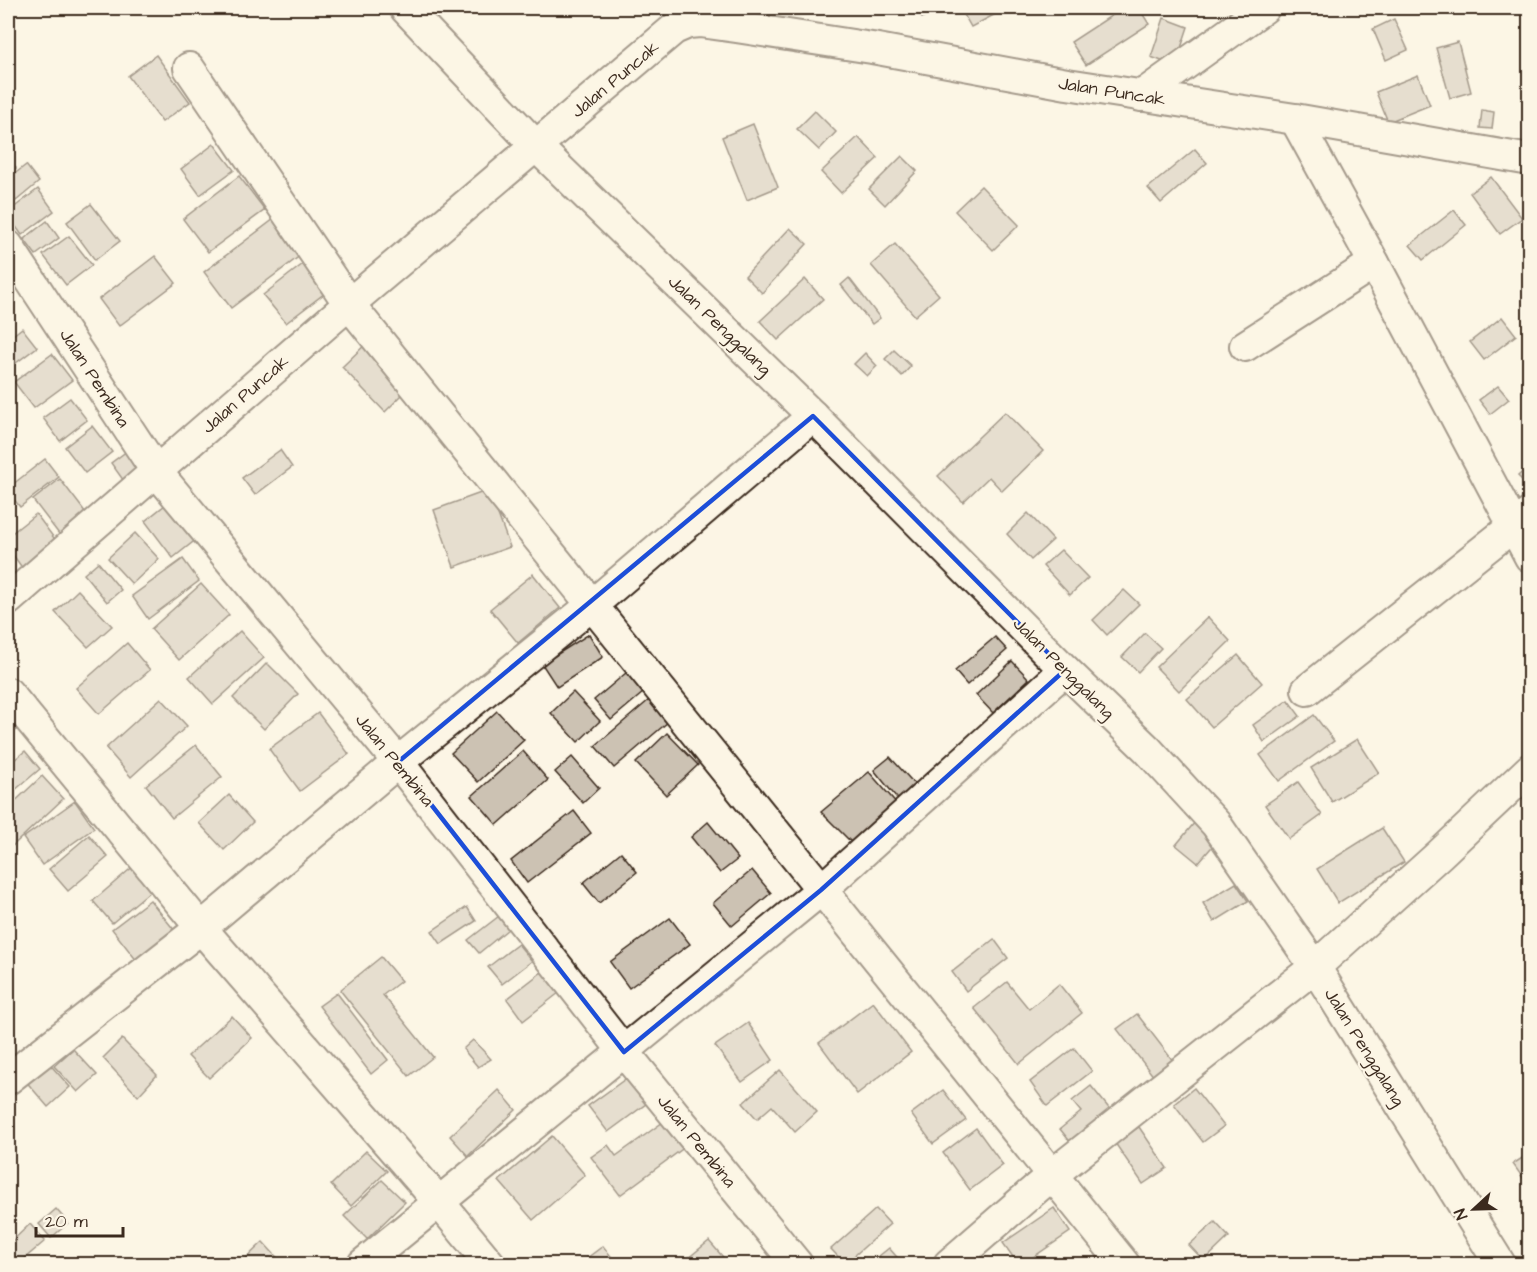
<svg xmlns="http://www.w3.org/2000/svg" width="1537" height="1272" viewBox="0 0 1537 1272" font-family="'Architects Daughter',sans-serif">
	<rect width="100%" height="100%" fill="#fcf5e5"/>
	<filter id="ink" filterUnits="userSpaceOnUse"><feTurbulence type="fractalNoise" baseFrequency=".0167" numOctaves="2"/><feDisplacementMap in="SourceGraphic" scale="12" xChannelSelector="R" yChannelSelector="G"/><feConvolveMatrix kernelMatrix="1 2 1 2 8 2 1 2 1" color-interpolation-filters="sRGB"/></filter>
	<g filter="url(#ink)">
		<g fill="#ccc2b3" stroke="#3b2a1e" stroke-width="1.5">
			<polygon points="914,8 936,8 922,18"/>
			<polygon points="969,8 1007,8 971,27 962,11"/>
			<polygon points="1123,8 1139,8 1149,24 1086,65 1071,42"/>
			<polygon points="1164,18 1188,27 1175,66 1151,57"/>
			<polygon points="1394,19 1408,50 1386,60 1373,29"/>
			<polygon points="1458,42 1471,92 1450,98 1436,48"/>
			<polygon points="156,55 190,102 162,122 128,76"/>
			<polygon points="1418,75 1430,105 1388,122 1376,92"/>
			<polygon points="1482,110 1494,112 1492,129 1480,128"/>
			<polygon points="815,111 836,132 819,150 797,129"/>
			<polygon points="753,124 778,187 747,200 722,137"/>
			<polygon points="858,137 878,158 841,193 821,172"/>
			<polygon points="214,144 234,170 200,195 181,169"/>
			<polygon points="1195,149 1207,163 1161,203 1148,188"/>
			<polygon points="8,156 16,168 8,174"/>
			<polygon points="902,156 917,171 885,205 869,189"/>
			<polygon points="26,165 39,182 16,201 8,190 8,179"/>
			<polygon points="239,176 265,210 208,252 183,219"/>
			<polygon points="1491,177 1522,218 1500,234 1470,193"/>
			<polygon points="981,186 1019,225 993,250 955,211"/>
			<polygon points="38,189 54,211 22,235 8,216 8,212"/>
			<polygon points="91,204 120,241 95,260 67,222"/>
			<polygon points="1454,210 1466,225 1423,260 1410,245"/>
			<polygon points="274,219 301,255 231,308 204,272"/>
			<polygon points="47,221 59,238 36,255 24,239"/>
			<polygon points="790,228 807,244 762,293 745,276"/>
			<polygon points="69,236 92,265 66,285 43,255"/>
			<polygon points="895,244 939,295 915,316 871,265"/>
			<polygon points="155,256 176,283 119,326 99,299"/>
			<polygon points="303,264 325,293 286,323 263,295"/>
			<polygon points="849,278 880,318 872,324 841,285"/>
			<polygon points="805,279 823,299 778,340 760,321"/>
			<polygon points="1502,317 1516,335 1484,360 1470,342"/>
			<polygon points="22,328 37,347 8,369 8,339"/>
			<polygon points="370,340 412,385 385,412 342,367"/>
			<polygon points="894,350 911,366 902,376 885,359"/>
			<polygon points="865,353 877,366 867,376 854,364"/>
			<polygon points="52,354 72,380 34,408 14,382"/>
			<polygon points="1498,386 1509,399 1490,414 1479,400"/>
			<polygon points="70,398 87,420 60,441 43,418"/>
			<polygon points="1005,412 1043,451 1002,491 989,477 963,502 938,476"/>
			<polygon points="92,426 112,452 85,473 65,447"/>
			<polygon points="135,445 151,466 126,484 111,463"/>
			<polygon points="280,450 292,467 255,495 242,478"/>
			<polygon points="45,459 59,477 20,507 8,492 8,488"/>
			<polygon points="1530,465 1530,488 1518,476"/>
			<polygon points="60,479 89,517 62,538 33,500"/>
			<polygon points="489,490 510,547 454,567 434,510"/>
			<polygon points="175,497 203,534 173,558 145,521"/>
			<polygon points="1028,513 1053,540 1031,560 1007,534"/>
			<polygon points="36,514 57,542 23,569 8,548 8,536"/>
			<polygon points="135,533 159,559 132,584 108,558"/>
			<polygon points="1061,550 1088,578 1070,595 1043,566"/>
			<polygon points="183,559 199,581 148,619 132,596"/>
			<polygon points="98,562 121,590 107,602 84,574"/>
			<polygon points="533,574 560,608 518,643 490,609"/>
			<polygon points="201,584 229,615 179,660 151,629"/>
			<polygon points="78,590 112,626 88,647 55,612"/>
			<polygon points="1124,590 1139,604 1107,635 1093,620"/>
			<polygon points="1208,617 1230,641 1179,691 1156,667"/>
			<polygon points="240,631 264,658 213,704 189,677"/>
			<polygon points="1145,633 1161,648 1138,672 1122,657"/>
			<polygon points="589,634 603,657 557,687 542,664"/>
			<polygon points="995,637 1007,650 967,685 955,671"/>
			<polygon points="127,643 150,670 99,714 76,688"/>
			<polygon points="1238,655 1262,683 1212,727 1187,699"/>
			<polygon points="1012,661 1029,679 993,713 976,695"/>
			<polygon points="267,663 298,694 264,729 233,698"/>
			<polygon points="633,667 650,687 611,720 594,700"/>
			<polygon points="573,692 600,721 578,742 551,713"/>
			<polygon points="161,698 187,726 131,777 106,748"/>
			<polygon points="649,700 668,722 614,768 595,746"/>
			<polygon points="1288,700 1300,716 1264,742 1253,725"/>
			<polygon points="8,711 20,727 8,737"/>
			<polygon points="497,711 524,740 478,782 451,753"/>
			<polygon points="318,713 349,754 300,791 269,749"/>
			<polygon points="1314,715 1334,741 1279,781 1260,755"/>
			<polygon points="667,733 698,765 666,795 636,763"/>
			<polygon points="1357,739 1379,773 1332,802 1311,768"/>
			<polygon points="196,745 222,777 172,818 146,785"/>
			<polygon points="25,751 40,769 8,796 8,765"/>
			<polygon points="523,751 548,780 497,825 472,796"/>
			<polygon points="572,757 599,788 583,803 555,772"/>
			<polygon points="890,757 919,789 901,803 874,770"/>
			<polygon points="869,772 899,806 852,843 821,812"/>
			<polygon points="42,776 63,799 8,850 8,808"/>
			<polygon points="1298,782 1322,815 1289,839 1265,805"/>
			<polygon points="229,795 253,822 224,850 199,823"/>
			<polygon points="75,801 94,828 42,865 23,838"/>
			<polygon points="574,811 591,833 527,883 511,861"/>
			<polygon points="708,822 738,859 720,873 691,837"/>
			<polygon points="1195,822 1217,841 1198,863 1176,845"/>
			<polygon points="1382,828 1404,862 1338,903 1317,869"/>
			<polygon points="89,835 108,857 68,891 49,869"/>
			<polygon points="621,852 637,872 599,903 583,883"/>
			<polygon points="136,864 155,887 112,923 93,901"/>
			<polygon points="752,870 771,893 732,926 713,903"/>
			<polygon points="1236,883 1248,901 1214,922 1203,903"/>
			<polygon points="150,900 175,931 137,961 112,929"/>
			<polygon points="467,907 476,921 441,944 432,931"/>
			<polygon points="503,913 513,925 479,953 468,940"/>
			<polygon points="670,918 690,944 629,988 610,962"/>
			<polygon points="994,939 1008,958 966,991 952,972"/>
			<polygon points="518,944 532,961 502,984 488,967"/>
			<polygon points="381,957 401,981 383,995 433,1057 409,1076 340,990"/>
			<polygon points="547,968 564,989 523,1021 507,999"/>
			<polygon points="1007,982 1029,1009 1059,984 1082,1013 1019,1064 974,1008"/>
			<polygon points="337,993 388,1060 371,1074 319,1006"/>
			<polygon points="873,1002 911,1052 857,1094 819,1043"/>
			<polygon points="1137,1014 1174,1062 1154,1077 1117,1029"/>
			<polygon points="232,1016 252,1038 209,1078 188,1056"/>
			<polygon points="748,1023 773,1060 742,1082 715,1046"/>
			<polygon points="122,1039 157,1075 138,1096 103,1058"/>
			<polygon points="473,1040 491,1059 478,1067 463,1049"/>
			<polygon points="1074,1048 1092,1071 1047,1106 1030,1082"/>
			<polygon points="73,1049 97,1075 78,1092 54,1066"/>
			<polygon points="46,1060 70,1087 48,1107 24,1079"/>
			<polygon points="780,1070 817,1112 795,1132 772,1106 757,1119 743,1103"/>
			<polygon points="635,1072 654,1098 608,1132 588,1106"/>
			<polygon points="1091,1086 1116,1117 1076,1149 1060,1129 1081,1112 1072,1101"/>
			<polygon points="1194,1088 1224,1126 1203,1142 1174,1104"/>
			<polygon points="499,1090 516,1110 468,1156 450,1136"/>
			<polygon points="943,1090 966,1120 933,1144 911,1114"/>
			<polygon points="670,1117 689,1144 620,1195 591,1157 608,1145 616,1156"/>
			<polygon points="1139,1127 1167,1168 1143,1184 1115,1143"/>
			<polygon points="976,1128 1003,1165 970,1190 943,1153"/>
			<polygon points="552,1136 585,1175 533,1220 499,1181"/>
			<polygon points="366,1151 387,1171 351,1206 331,1185"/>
			<polygon points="1530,1153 1530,1188 1513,1164"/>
			<polygon points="382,1180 405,1202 367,1239 344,1216"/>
			<polygon points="1054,1208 1070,1232 1023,1264 1018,1264 1003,1243"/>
			<polygon points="56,1209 68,1223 51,1238 39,1224"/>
			<polygon points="876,1209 890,1224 845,1264 831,1249"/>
			<polygon points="1215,1222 1229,1237 1204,1261 1189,1245"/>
			<polygon points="30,1224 45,1241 18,1264 8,1264 8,1245"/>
			<polygon points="709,1241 729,1264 681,1264"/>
			<polygon points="263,1242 283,1264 244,1264 242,1262"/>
			<polygon points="603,1246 617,1264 579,1264"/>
			<polygon points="889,1248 903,1264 886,1264 879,1256"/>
		</g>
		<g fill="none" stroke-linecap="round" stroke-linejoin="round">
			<defs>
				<g id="minor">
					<polyline points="405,8 536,146 813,416 1065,670 1147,749 1216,824 1315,967 1500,1264"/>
					<polyline points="189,68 349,304 1124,1264"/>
					<polyline points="1141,96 1264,8"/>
					<polyline points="1295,119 1374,263 1530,557"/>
					<polyline points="8,246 156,471 398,762 624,1052 797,1264"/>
					<polyline points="1245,346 1374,263"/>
					<polyline points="8,600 349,304 674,29 688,23 700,22 736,27 872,48 1067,84 1295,119 1530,160"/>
					<polyline points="1307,690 1530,513"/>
					<polyline points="8,693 201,928 439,1202 490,1264"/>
					<polyline points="8,1079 201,928 398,762 592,605 813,416"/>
					<polyline points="363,1264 821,890 1065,670"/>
					<polyline points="949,1264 1053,1174 1315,967 1440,854 1530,769"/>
				</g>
			</defs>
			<use href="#minor" stroke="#3b2a1e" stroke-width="34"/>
			<use href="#minor" stroke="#fcf5e5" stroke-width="30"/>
		</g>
	</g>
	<path d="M0 0H1537V1272H0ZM813,416L1065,670L821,890L624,1052L398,762Z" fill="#fcf5e5" fill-opacity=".55" fill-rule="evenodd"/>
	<path fill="none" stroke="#1d4ed8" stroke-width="4.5" stroke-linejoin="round" d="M813,416L1065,670L821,890L624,1052L398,762Z"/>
	<g text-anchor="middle" stroke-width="4.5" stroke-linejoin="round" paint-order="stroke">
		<g font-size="18" fill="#3b2a1e" stroke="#fcf5e5">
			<text transform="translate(615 79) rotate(-40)" y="6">Jalan Puncak</text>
			<text transform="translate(1112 91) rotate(9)" y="6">Jalan Puncak</text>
			<text transform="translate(720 325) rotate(44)" y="6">Jalan Penggalang</text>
			<text transform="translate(95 378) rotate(57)" y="6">Jalan Pembina</text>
			<text transform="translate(245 394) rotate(-41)" y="6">Jalan Puncak</text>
			<text transform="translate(1064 668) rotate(45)" y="6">Jalan Penggalang</text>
			<text transform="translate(395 760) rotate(51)" y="6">Jalan Pembina</text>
			<text transform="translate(1365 1047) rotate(58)" y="6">Jalan Penggalang</text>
			<text transform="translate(697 1141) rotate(51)" y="6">Jalan Pembina</text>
		</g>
	</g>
	<rect width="1537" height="1272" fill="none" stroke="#fcf5e5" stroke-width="30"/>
	<rect x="15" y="15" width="1507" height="1242" fill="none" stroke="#3b2a1e" stroke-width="2" filter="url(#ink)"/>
	<g transform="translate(1474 1209) rotate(248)" stroke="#fcf5e5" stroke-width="4.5" paint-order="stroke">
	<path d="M0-4.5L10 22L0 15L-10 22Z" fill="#3b2a1e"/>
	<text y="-9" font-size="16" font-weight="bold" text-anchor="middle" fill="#3b2a1e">N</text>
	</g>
	<path d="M36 1227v9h87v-9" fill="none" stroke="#3b2a1e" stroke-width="3"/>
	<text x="45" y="1227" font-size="18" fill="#3b2a1e" stroke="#fcf5e5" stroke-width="4.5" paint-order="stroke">20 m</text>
</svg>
